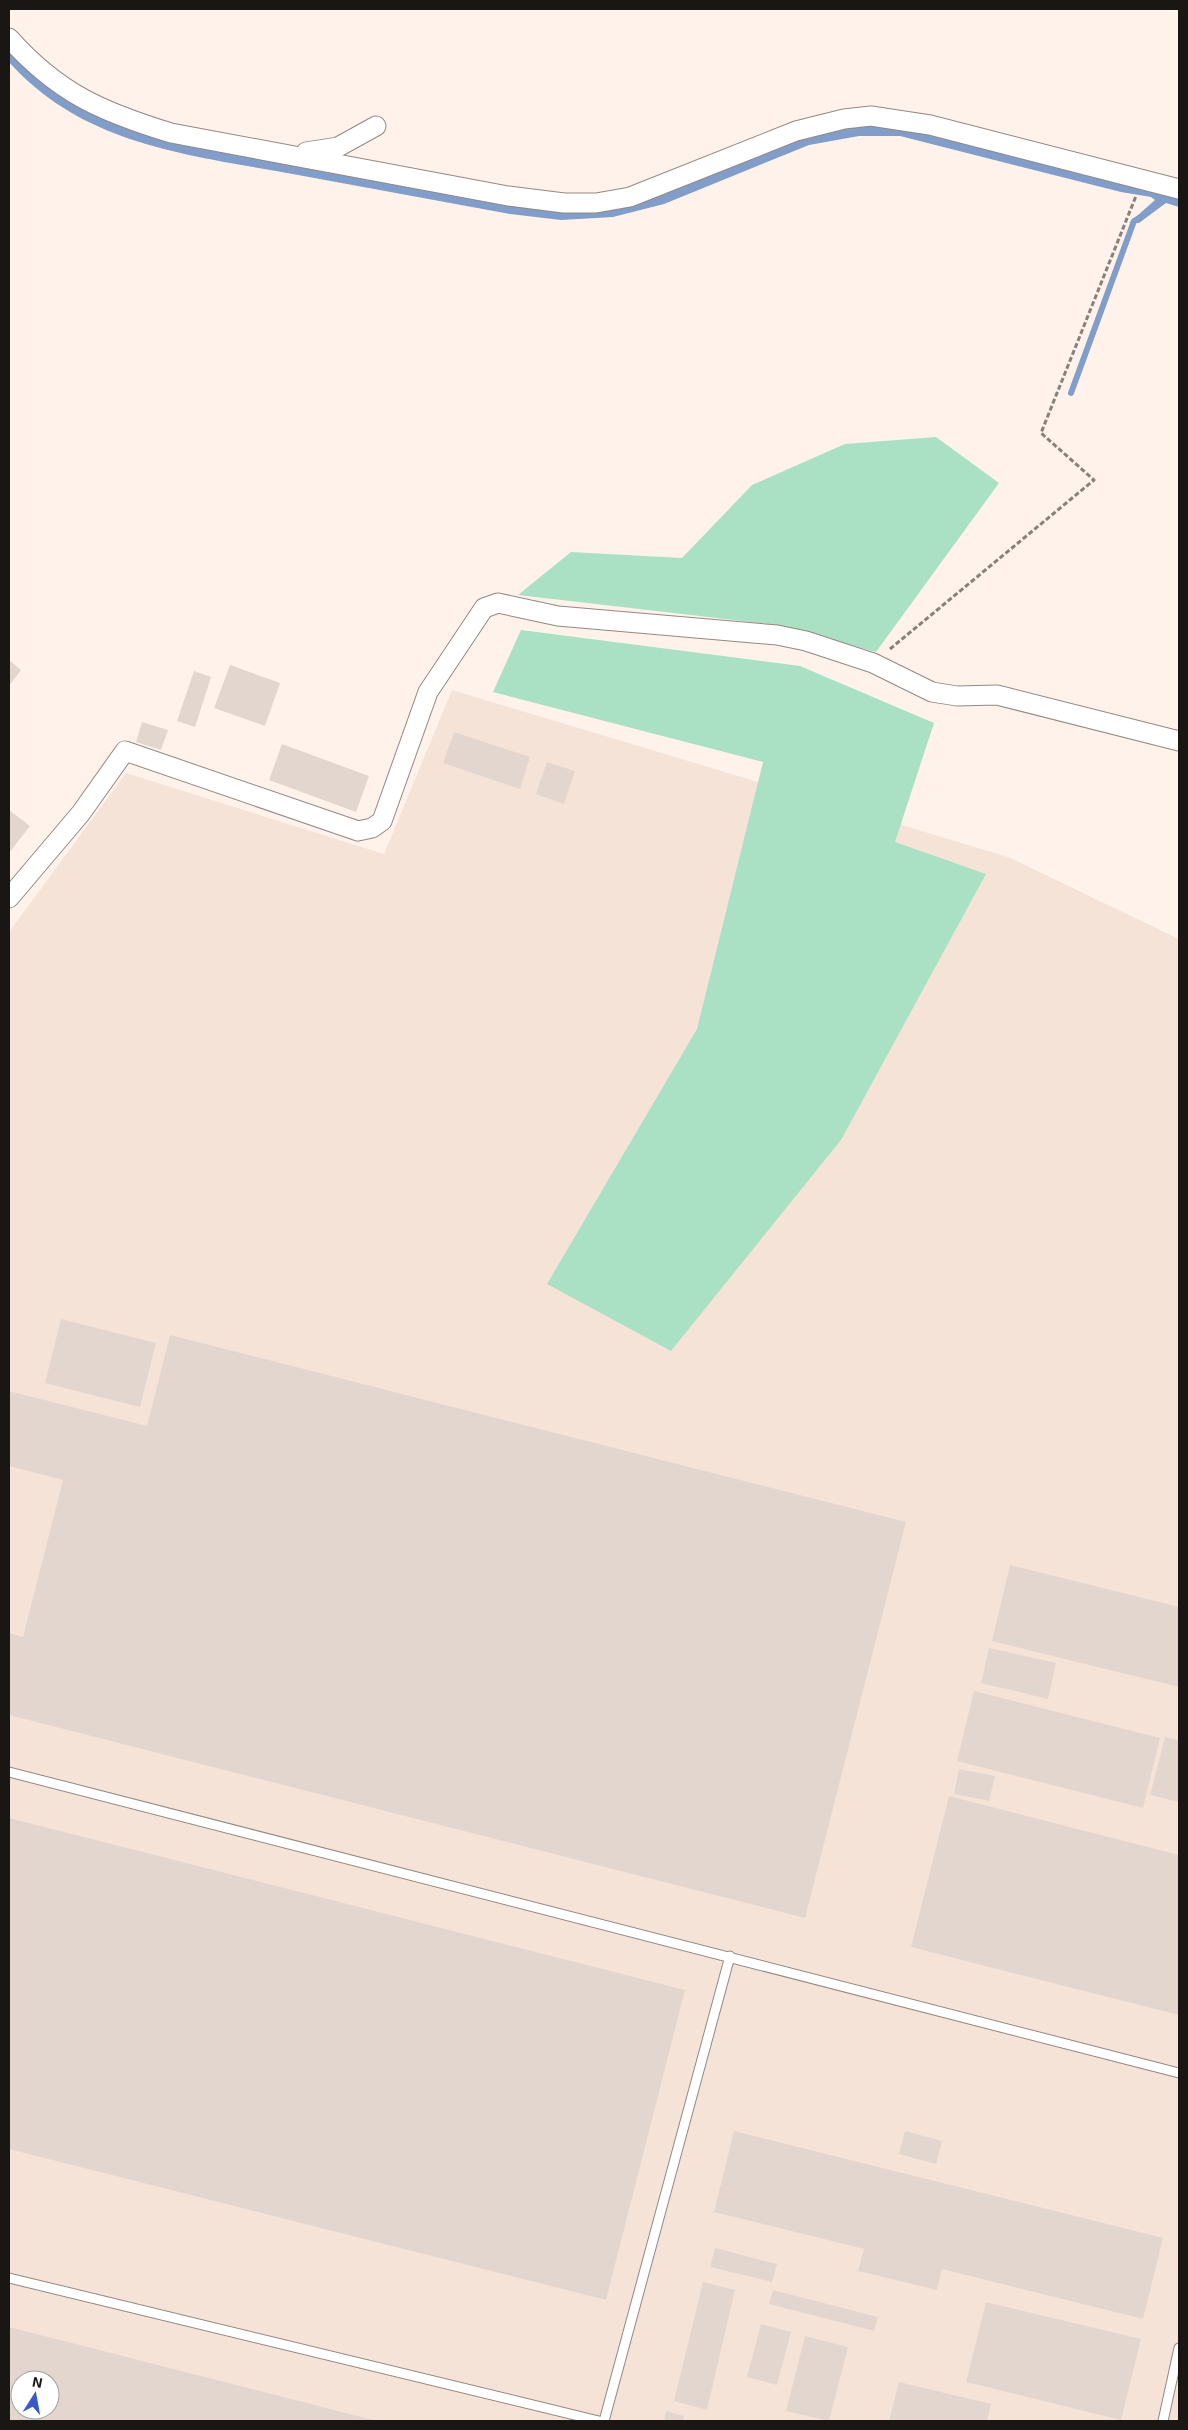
<svg xmlns="http://www.w3.org/2000/svg" width="1188" height="2430" viewBox="0 0 1188 2430" font-family="'Exo 2',sans-serif">
	<rect width="100%" height="100%" fill="#fff2ea"/>
	<path fill="#f6e3d8" fill-rule="evenodd" d="M452,690L1008,857L1179,939V2421H9V932L126,773L384,854ZM20,2380H50V2410H20Z"/>
	<g fill="#aae1c5">
		<polygon points="936,437 999,483 876,652 777,625 518,595 571,552 682,558 752,485 845,444"/>
		<polygon points="521,630 800,666 934,723 895,842 986,874 841,1140 671,1351 547,1284 697,1029 763,762 493,692"/>
	</g>
	<path fill="#819dca" d="M9,47L126,127L614,205L805,133L858,124L902,125L1179,196V207L1166,203L1139,223H1129L1155,200L1151,197L1121,192L900,136H859L809,145L664,204L613,217L561,220L510,214C439,201 369,188 298,175C192,155 85,147 9,62Z"/>
	<g fill="none" stroke-linecap="round" stroke-linejoin="round">
		<polyline stroke="#819dca" stroke-width="6" points="1071,393 1134,221 1139,218"/>
	</g>
	<g fill="#e3d6cf" fill-rule="evenodd">
		<polygon points="9,660 21,670 9,686"/>
		<polygon points="230,665 280,683 265,726 214,708"/>
		<polygon points="194,671 211,677 195,727 177,721"/>
		<polygon points="142,722 168,730 161,750 136,742"/>
		<polygon points="454,732 530,757 520,789 443,763"/>
		<polygon points="282,744 369,776 356,812 269,780"/>
		<polygon points="547,762 575,771 564,804 536,794"/>
		<polygon points="9,810 30,826 9,853"/>
		<polygon points="61,1319 156,1343 140,1407 45,1383"/>
		<polygon points="170,1335 906,1522 805,1918 9,1715 9,1633 23,1637 63,1480 9,1466 9,1391 147,1426"/>
		<polygon points="1010,1565 1179,1607 1179,1687 992,1641"/>
		<polygon points="989,1648 1056,1663 1048,1699 981,1683"/>
		<polygon points="974,1691 1160,1738 1143,1808 957,1761"/>
		<polygon points="1165,1737 1179,1740 1179,1802 1150,1795"/>
		<polygon points="959,1769 995,1776 989,1801 954,1794"/>
		<polygon points="949,1796 1179,1855 1179,2015 911,1947"/>
		<polygon points="9,1818 685,1990 606,2300 9,2149"/>
		<polygon points="734,2131 1163,2238 1143,2319 942,2269 937,2290 858,2271 864,2249 714,2212"/>
		<polygon points="905,2131 942,2141 936,2164 899,2154"/>
		<polygon points="715,2248 777,2264 772,2282 710,2267"/>
		<polygon points="703,2282 735,2290 707,2410 674,2401"/>
		<polygon points="773,2290 878,2317 874,2331 769,2304"/>
		<polygon points="986,2302 1141,2339 1121,2420 966,2382"/>
		<polygon points="761,2324 791,2332 777,2385 747,2377"/>
		<path d="M9,2327L377,2421H9ZM20,2380H50V2410H20Z"/>
		<polygon points="805,2336 848,2347 829,2421 786,2411"/>
		<polygon points="899,2382 991,2404 987,2421 889,2421"/>
		<polygon points="666,2411 684,2416 683,2421 664,2421"/>
	</g>
	<g fill="none" stroke-linecap="round" stroke-linejoin="round">
		<defs>
			<g id="service">
				<polyline points="9,1772 1179,2073"/>
				<polyline points="9,2278 599,2421"/>
				<polyline points="604,2421 730,1956"/>
				<polyline points="1163,2421 1179,2348"/>
			</g>
			<g id="minor">
				<path d="M9,38C58,93 102,112 171,133L508,196L564,203H596L630,197L796,131L844,119L871,116L930,125L1179,189"/>
				<polyline points="306,152 338,147 376,126"/>
				<polyline points="9,898 81,813 125,751 358,831 372,828 382,821 428,692 484,608 498,603 558,616 777,635 806,641 873,663 932,692 957,696 997,695 1179,741"/>
			</g>
		</defs>
		<use href="#service" stroke="#948882" stroke-width="11"/>
		<use href="#minor" stroke="#948882" stroke-width="21"/>
		<polyline stroke="#88807b" stroke-width="3" stroke-dasharray="5 2.5" stroke-linecap="butt" points="890,649 1094,480 1041,433 1136,196"/>
		<use href="#service" stroke="#fff" stroke-width="9"/>
		<use href="#minor" stroke="#fff" stroke-width="19"/>
	</g>
	<rect width="1188" height="2430" fill="none" stroke="#1a1614" stroke-width="20"/>
	<g transform="translate(35 2395) rotate(11)"><circle r="24" fill="#ffffff" stroke="#a3a2a1"/>
	<path d="M0-4L9 19L0 12L-9 19Z" fill="#3759ca"/>
	<text y="-8" font-size="14" font-weight="bold" text-anchor="middle" fill="#1a1614">N</text>
	</g>
</svg>
